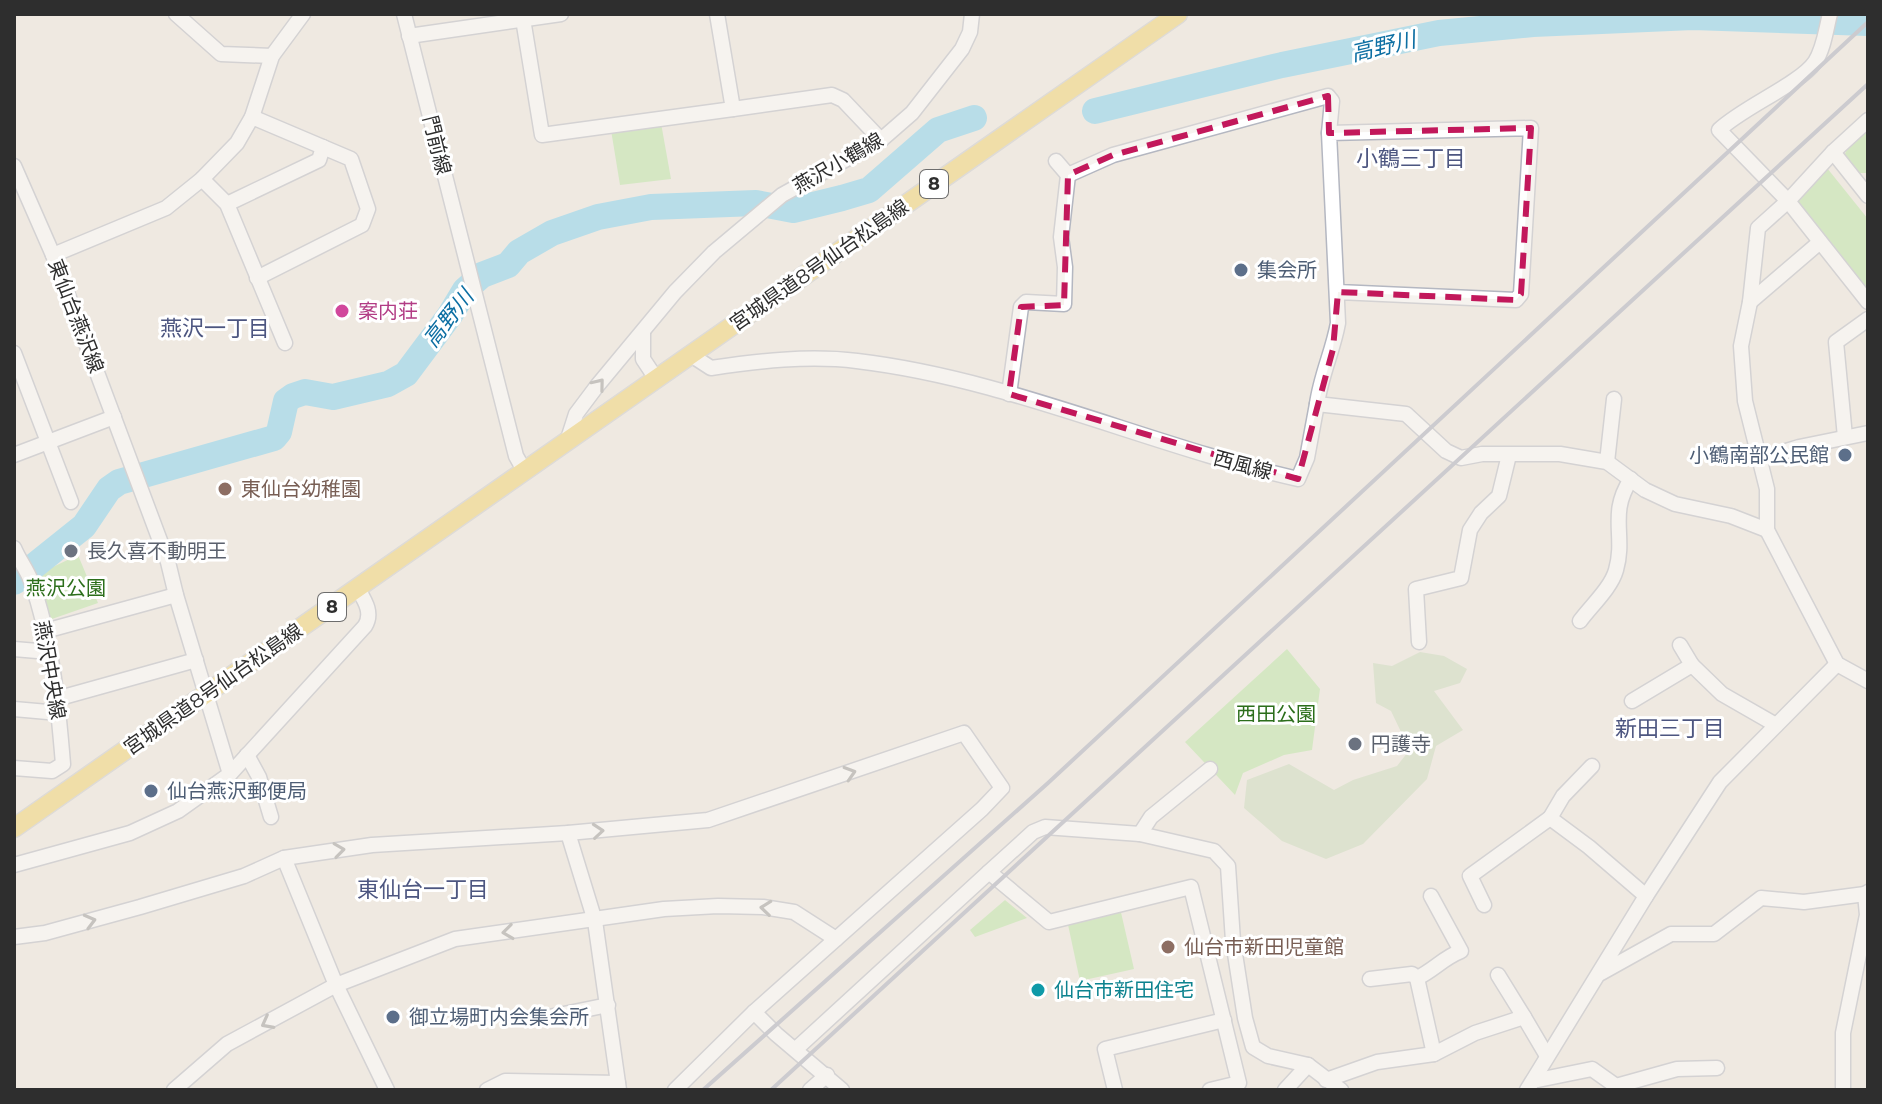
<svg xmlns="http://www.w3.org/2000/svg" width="1882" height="1104" viewBox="0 0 1882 1104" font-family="Montserrat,'Noto Sans JP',sans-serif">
	<rect width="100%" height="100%" fill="#efe9e1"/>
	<g fill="#b6e59e">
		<polygon points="661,123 671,179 620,185 611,130"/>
		<polygon points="1868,128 1868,173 1860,173 1844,156 1848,147"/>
		<polygon points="1827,168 1868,219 1868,292 1797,200"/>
		<polygon points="78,555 98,603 49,620 36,575"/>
		<polygon points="1287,649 1320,689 1312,750 1284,755 1243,773 1235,795 1185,742"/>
		<polygon points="1005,900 1027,918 975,937 970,930"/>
		<polygon points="1120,908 1134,969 1080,981 1067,920"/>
	</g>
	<polygon fill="#c8d9b8" points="1420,652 1444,656 1467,669 1460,683 1434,691 1463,730 1436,746 1427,779 1363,844 1326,859 1282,841 1244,808 1247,780 1289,764 1334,790 1353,780 1397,766 1422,734 1402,734 1391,711 1376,703 1373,663 1392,666"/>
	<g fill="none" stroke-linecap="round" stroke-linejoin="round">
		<g stroke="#75cff0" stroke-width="26">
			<polyline points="1095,111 1282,65 1439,33 1533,24 1693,17 1868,23"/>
			<polyline points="14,582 84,526 109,489 119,482 274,438 279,432 286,401 293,396 305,392 333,397 388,384 406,374 450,315 465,290 482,275 508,265 519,252 552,233 598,217 651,207 756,203 793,210 842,198 869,190 938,130 974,118"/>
		</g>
		<defs>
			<g id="minor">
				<polyline points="176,14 221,54 272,56"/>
				<polyline points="404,14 516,456 525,472"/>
				<polyline points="717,14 733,109 832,95 843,100 881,140"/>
				<path d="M1830,14C1826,29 1824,48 1815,62C1800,84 1743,107 1719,130L1788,201L1758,228L1750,302L1741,346L1745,401L1767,489V530L1837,664L1868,681"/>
				<polyline points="523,19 542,135 733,109"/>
				<polyline points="409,36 561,14"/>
				<polyline points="252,117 351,159 368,209 362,225 257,278"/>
				<polyline points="1868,120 1833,152 1788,201 1868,302"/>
				<polyline points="1833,152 1868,196"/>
				<polyline points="14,166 53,255 168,562 176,595 230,774"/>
				<polyline points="1068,175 1113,155 1328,96 1332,101 1329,133"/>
				<polyline points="202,179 227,204 285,343"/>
				<polyline points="227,204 319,160 323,147"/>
				<polyline points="53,255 166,208 202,179 237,143 252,117 272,56 303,14"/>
				<polyline points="1750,302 1820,242"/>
				<polyline points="643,333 643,359 657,380"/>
				<polyline points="14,353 71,502"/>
				<path d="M691,355L711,368C759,361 808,355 857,361C1009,379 1150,446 1298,479L1307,458L1317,404L1406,414L1446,451L1461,458L1482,454H1560L1607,462L1645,490L1675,504L1731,516L1767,530"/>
				<polyline points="1009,394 1021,307 1026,302 1064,304 1065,267 1061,237 1068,175 1056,161"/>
				<path d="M1317,404C1321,375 1333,351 1338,323L1329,133L1531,128L1521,294L1516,300L1338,292"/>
				<polyline points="1845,437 1836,342 1868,319"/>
				<polyline points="567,442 576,414 597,386 675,292 714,252 782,195 881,140 912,113 962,49 970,32 972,14"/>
				<polyline points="14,455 114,417"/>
				<polyline points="1760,459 1799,447 1868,433"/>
				<polyline points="1607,462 1614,399"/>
				<path d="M14,548C19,560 27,570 31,581C52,639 58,703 63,764L52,771L14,768"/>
				<path d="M1580,621C1591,606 1611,588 1616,570C1626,535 1608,514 1631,479"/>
				<polyline points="45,631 176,595"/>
				<polyline points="1419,642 1416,589 1461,578 1470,530 1481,513 1499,496 1509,455"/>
				<polyline points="1680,645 1692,665"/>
				<polyline points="14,649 49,652"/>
				<polyline points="56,699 196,660"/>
				<polyline points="1632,701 1692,665 1722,694 1776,725"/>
				<polyline points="14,709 59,713"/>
				<polyline points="247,755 259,777 271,817"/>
				<polyline points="1592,766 1563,796 1550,818 1589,847 1646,896"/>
				<polyline points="568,833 595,921 619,1090"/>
				<polyline points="1140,834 1151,817 1210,769"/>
				<polyline points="284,858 336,985 387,1090"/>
				<path d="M14,865L130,833L178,811L230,774L365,626C373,613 365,601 358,589"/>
				<polyline points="989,872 1049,922 1191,887 1239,1083 1210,1090"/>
				<polyline points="1484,905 1470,876 1550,818"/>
				<polyline points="14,937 45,933 140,907 244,876 284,858 372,845 568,833 708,820 964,733 1002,788 982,809 754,1012 675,1090"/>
				<polyline points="1601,973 1671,934 1714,934 1761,898 1804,902 1865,894"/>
				<polyline points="1498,975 1524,1017"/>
				<path d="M1417,978C1434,970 1443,958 1461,951L1431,896"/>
				<polyline points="1370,979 1412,974 1417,978 1434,1054"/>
				<polyline points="754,1012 776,1034 842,1090"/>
				<polyline points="539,1019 608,1005"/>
				<polyline points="796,1049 989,872 1033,832 1045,827 1140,834 1214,851 1228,866 1233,941 1245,1018 1253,1047 1268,1056 1308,1065 1341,1090"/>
				<polyline points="1326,1080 1377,1062 1434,1054 1475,1033 1524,1017 1547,1056"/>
				<polyline points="1533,1081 1592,1069 1616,1086 1677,1069 1717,1068"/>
				<polyline points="174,1090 227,1044 336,985 455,939 664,909 718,906 763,907 794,912 836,939"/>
				<polyline points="487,1090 505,1081 618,1083"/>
				<polyline points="810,1090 827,1075"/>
				<polyline points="1115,1090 1105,1049 1224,1020"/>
				<polyline points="1285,1090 1308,1065"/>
				<polyline points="1527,1090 1646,896 1720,782 1837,664"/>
				<polyline points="1843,1090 1843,1033 1867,915 1865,894 1868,892"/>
			</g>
			<polyline id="major" points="14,828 1178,14"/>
		</defs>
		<use href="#minor" stroke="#b4b7c1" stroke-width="17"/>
		<use href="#major" stroke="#c9c9c9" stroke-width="21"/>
		<use href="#minor" stroke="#fff" stroke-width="14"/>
		<use href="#major" stroke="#f2d163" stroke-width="18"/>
		<g stroke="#a3a6b8" stroke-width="4">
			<polyline points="703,1090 1048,783 1868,22"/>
			<polyline points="771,1090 1868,84"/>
		</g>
	</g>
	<defs><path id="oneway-chevron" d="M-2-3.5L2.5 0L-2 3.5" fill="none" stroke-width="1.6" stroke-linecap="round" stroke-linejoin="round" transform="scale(2)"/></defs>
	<g stroke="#969696">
		<use href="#oneway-chevron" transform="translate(599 384) rotate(-51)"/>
		<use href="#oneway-chevron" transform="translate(850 773) rotate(-17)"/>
		<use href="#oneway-chevron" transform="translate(598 831) rotate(-5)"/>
		<use href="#oneway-chevron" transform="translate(339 850) rotate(-8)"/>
		<use href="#oneway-chevron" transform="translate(766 908) rotate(-174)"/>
		<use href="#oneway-chevron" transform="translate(90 921) rotate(-15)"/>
		<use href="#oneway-chevron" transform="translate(508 932) rotate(173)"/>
		<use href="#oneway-chevron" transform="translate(267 1023) rotate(152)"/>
	</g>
	<path d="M0 0H1882V1104H0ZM1328,96L1329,133L1531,128L1521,294L1516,300L1338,292L1333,349L1298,479L1009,394L1021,307L1064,305L1068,175L1113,155Z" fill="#efe9e1" fill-opacity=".55" fill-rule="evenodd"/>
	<path fill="none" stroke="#c2185b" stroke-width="6" stroke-dasharray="16 10" stroke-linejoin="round" d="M1328,96L1329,133L1531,128L1521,294L1516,300L1338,292L1333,349L1298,479L1009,394L1021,307L1064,305L1068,175L1113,155Z"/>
	<g fill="#5c6f8a" stroke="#fff" stroke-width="3">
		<circle cx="1241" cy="270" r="8"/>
		<circle cx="1845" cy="455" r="8"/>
		<circle cx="151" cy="791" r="8"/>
		<circle cx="393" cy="1017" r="8"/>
	</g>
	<circle fill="#d1479c" stroke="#fff" stroke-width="3" cx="342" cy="311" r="8"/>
	<g fill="#8d6e63" stroke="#fff" stroke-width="3">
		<circle cx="225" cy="489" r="8"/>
		<circle cx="1168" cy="947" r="8"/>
	</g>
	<g fill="#6b7280" stroke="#fff" stroke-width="3">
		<circle cx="71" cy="551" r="8"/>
		<circle cx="1355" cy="744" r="8"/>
	</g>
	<circle fill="#0f9aa8" stroke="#fff" stroke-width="3" cx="1038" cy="990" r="8"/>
	<g text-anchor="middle" stroke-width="6" stroke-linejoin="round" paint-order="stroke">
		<g fill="#fff" stroke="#6d6d6d" stroke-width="2">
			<rect x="920" y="170" width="28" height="28" rx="6"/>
			<rect x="318" y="593" width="28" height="28" rx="6"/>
		</g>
		<g font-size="18" font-weight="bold" fill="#2e2e2e">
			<text x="934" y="190">8</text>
			<text x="332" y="613">8</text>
		</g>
		<g font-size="20" fill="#2e2e2e" stroke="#fff">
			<text transform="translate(437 145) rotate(76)" y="7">門前線</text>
			<text transform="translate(838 163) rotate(-30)" y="7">燕沢小鶴線</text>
			<text transform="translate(819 265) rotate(-35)" y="7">宮城県道8号仙台松島線</text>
			<text transform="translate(76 316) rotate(69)" y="7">東仙台燕沢線</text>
			<text transform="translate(1243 465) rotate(15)" y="7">西風線</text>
			<text transform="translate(50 670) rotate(80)" y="7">燕沢中央線</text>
			<text transform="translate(213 689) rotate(-35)" y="7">宮城県道8号仙台松島線</text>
		</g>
		<g font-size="20" fill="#4e5e75" stroke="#fff" text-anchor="start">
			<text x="1257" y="277">集会所</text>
			<text x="1829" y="462" text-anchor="end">小鶴南部公民館</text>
			<text x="167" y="798">仙台燕沢郵便局</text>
			<text x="409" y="1024">御立場町内会集会所</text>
		</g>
		<g font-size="20" fill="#b23c85" stroke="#fff" text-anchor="start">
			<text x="358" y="318">案内荘</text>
		</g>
		<g font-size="20" fill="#785e54" stroke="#fff" text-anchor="start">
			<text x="241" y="496">東仙台幼稚園</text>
			<text x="1184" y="954">仙台市新田児童館</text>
		</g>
		<g font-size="20" fill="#5b616d" stroke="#fff" text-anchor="start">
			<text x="87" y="558">長久喜不動明王</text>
			<text x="1371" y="751">円護寺</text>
		</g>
		<g font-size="20" fill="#2c6e1b" stroke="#fff">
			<text x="66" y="595">燕沢公園</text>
			<text x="1276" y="721">西田公園</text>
		</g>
		<g font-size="20" fill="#0d838f" stroke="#fff" text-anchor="start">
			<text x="1054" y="997">仙台市新田住宅</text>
		</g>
		<g font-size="22" font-style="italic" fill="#0d6fa3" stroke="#fff">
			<text transform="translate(1383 46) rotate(-13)" y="8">高野川</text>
			<text transform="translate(448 318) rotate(-52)" y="8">高野川</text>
		</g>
		<g font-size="22" fill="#4d5680" stroke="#fff">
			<text x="1411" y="166">小鶴三丁目</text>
			<text x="215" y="336">燕沢一丁目</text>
			<text x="1670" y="736">新田三丁目</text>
			<text x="423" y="897">東仙台一丁目</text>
		</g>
	</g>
	<rect width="1882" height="1104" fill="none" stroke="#2e2e2e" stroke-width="32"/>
</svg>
